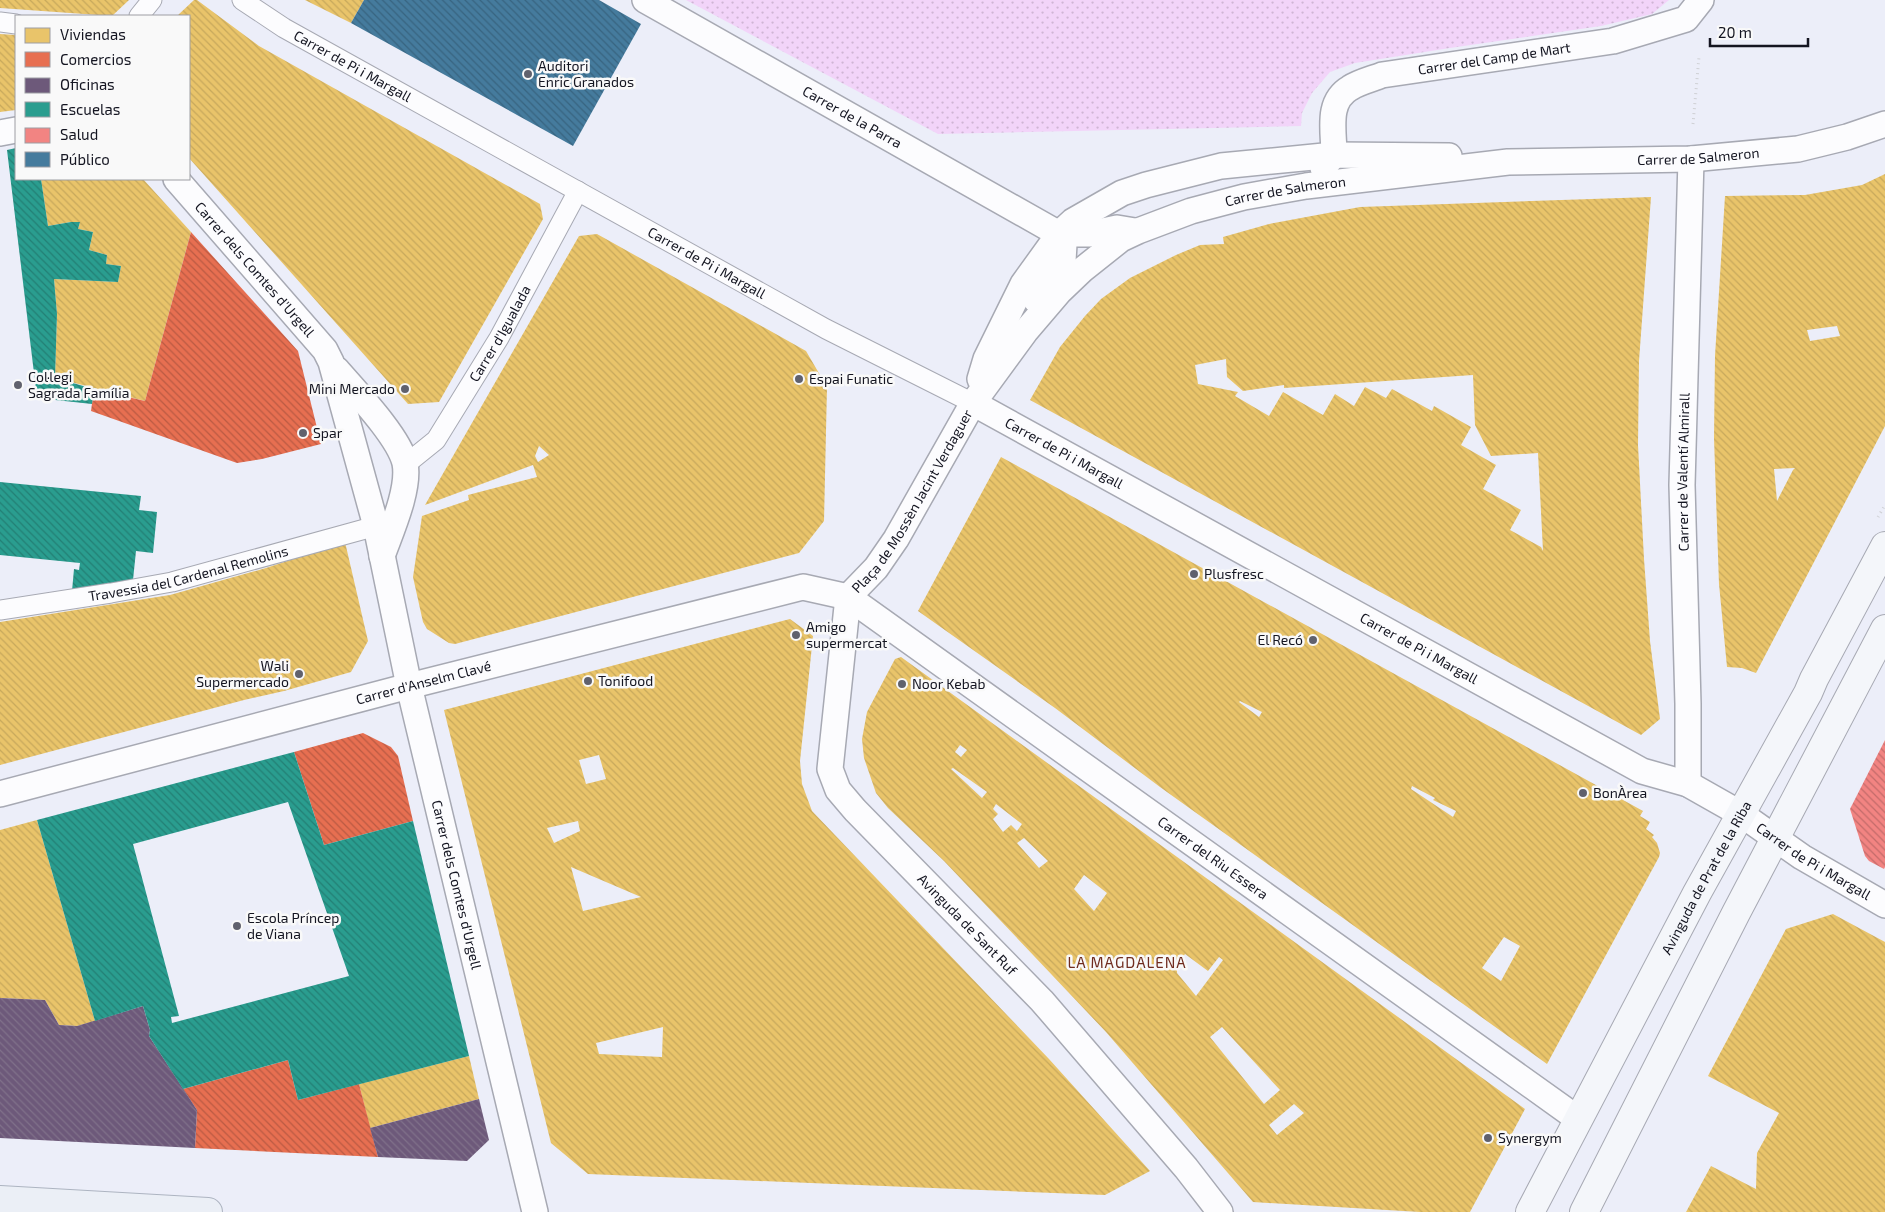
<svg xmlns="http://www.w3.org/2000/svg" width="1885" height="1212" viewBox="0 0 1885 1212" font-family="'Exo 2',sans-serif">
	<defs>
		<pattern id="grass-dots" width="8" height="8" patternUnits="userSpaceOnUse" patternTransform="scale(1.25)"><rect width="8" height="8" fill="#f2d4f9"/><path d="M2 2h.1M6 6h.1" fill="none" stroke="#cfb5d5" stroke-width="1.8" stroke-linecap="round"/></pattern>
		<pattern id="homes-back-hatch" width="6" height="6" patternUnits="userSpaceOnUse" patternTransform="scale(1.25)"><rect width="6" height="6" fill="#e9c46a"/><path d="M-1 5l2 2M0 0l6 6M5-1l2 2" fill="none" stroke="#c7a85c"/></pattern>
		<pattern id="shops-back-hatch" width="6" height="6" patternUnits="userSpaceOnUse" patternTransform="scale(1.25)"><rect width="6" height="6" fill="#e76f51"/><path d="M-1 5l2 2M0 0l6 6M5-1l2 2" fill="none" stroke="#ba5a43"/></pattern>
		<pattern id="offices-back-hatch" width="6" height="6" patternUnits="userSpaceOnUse" patternTransform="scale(1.25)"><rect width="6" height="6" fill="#6d597a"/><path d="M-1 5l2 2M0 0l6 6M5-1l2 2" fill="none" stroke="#80718a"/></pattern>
		<pattern id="schools-back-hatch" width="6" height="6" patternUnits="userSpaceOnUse" patternTransform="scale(1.25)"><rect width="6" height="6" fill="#2a9d8f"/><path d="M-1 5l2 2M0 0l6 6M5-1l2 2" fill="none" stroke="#237f74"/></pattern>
		<pattern id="health-back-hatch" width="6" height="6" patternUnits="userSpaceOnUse" patternTransform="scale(1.25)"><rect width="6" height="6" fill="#f28482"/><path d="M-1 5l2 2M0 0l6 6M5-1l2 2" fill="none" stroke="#c36b6a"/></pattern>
		<pattern id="public-back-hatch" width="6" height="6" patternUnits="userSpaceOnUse" patternTransform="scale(1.25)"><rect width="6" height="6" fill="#457b9d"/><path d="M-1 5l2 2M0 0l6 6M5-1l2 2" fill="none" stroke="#386480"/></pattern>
	</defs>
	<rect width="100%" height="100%" fill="#eceef9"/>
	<polygon fill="url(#grass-dots)" points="686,0 1669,0 1652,14 1601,26 1450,48 1355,63 1330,72 1312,93 1302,113 1301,126 938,134"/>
	<g fill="url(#homes-back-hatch)" fill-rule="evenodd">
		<polygon points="0,0 129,0 112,16 0,8"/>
		<polygon points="194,0 197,0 259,46 540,204 543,219 439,402 408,404 189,158 189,16 177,16"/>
		<polygon points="305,0 364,0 351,23"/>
		<polygon points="0,34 16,35 16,110 0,112"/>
		<path d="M1885,174V426L1756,673L1742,668L1727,667L1719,584L1714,438L1715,356L1725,196L1805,195L1862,185ZM1837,326L1840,336L1810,341L1807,330ZM1795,468L1793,470L1777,501L1774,469Z"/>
		<polygon points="41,179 143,179 191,232 145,401 55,378 57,314 54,279 118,282 121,266 106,264 107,255 89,250 93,232 78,229 80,222 71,222 48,226"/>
		<path d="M1651,197L1639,361L1638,445L1644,559L1650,641L1660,719L1641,735L1030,400L1060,347L1085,316L1101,299L1130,278L1176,255L1200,245L1224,244L1223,237L1269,224L1360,207ZM1226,359L1227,377L1243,391L1284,385V388L1473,375L1475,425L1491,456L1538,453L1543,551L1541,547L1510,530L1521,510L1483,489L1496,465L1461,445L1471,427L1434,406L1432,411L1392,389L1386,398L1365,387L1354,406L1335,394L1323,415L1283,392L1269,416L1235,396L1238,392L1198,384L1195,365Z"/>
		<path d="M597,234L806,351L827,387L824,521L799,553L455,644L449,643L427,629L423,622L413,577L422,516L469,500L468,495L537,477L533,465L425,505L579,236ZM539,446L549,455L538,462L535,456Z"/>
		<path d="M1001,457L1643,811L1640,816L1650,822L1646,829L1654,835L1652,837L1657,843L1660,853L1659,857L1547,1064L1160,787L1055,708L918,611ZM1240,701L1262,712L1259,717L1239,702ZM1412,786L1435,798L1433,800L1456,811L1453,817L1411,789ZM1504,937L1520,946L1501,981L1482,968Z"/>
		<polygon points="345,542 368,641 351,672 284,691 244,700 0,765 0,622 170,595 266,568"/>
		<path d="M790,619L813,636L800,761L802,784L812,811L1049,1059L1150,1171L1105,1195L588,1174L551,1143L444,710ZM599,755L606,779L586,784L579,760ZM578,821L580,831L554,843L547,828ZM571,867L641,897L583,911ZM663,1027L662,1057L599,1054L596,1043Z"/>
		<path d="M901,657L1525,1109L1470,1212H1420L1253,1202L1106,1032L944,861L888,808L876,793L864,758L862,739L867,712L895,659ZM960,745L967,750L961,757L955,752ZM953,768L987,792L982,798L951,769ZM996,804L1022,824L1017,831L1011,825L1003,832L993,819L998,814L993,809ZM1024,838L1048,861L1039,868L1017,843ZM1084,875L1107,893L1094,911L1074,889ZM1185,954L1208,971L1219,957L1223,960L1196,996L1177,973V966ZM1222,1027L1280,1090L1264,1104L1210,1037ZM1294,1104L1304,1113L1277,1135L1269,1125Z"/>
		<polygon points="37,820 95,1021 77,1026 59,1025 45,1000 0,998 0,830"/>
		<polygon points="1833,914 1885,942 1885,1212 1686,1212 1711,1166 1756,1189 1757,1153 1779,1113 1708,1076 1786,929"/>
		<polygon points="469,1056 479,1099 370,1128 359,1084"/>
	</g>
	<g fill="url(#shops-back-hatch)">
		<polygon points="191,232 298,351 321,444 262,459 237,463 91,411 94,389 145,401"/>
		<polygon points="363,733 391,747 398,756 413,821 324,845 294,752"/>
		<polygon points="288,1060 298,1100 359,1084 378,1157 195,1148 197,1110 183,1089"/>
	</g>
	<g fill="url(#offices-back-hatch)">
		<polygon points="0,998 45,1000 59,1025 77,1026 143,1006 150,1030 149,1036 197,1110 195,1148 0,1138"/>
		<polygon points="479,1099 489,1140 467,1161 378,1157 370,1128"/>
	</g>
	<g fill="url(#schools-back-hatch)" fill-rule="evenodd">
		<polygon points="16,148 16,179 41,179 48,226 71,222 80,222 78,229 93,232 89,250 107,255 106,264 121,266 118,282 54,279 57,314 55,378 94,389 92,404 37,398 7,150"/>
		<polygon points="0,482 141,496 139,510 157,512 153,553 136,551 133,580 72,591 74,569 79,570 80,563 0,555"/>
		<path d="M294,752L324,845L413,821L469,1056L298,1100L288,1060L183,1089L149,1036L150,1030L143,1006L95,1021L37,820ZM288,802L349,976L172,1023L171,1017L179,1016L133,844Z"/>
	</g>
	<polygon fill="url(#health-back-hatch)" points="1885,740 1885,867 1884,869 1869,861 1865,856 1850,809"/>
	<polygon fill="url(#public-back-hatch)" points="364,0 599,0 641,24 573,146 351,23"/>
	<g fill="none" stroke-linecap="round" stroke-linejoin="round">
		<defs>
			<g id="pedestrian">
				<path id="s1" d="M242,0L284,28L826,329L973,403"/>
				<polyline points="139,16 152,0"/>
				<polyline points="0,22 16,24"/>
				<path id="s2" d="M405,465L436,440L499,338L578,191"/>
				<path id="s3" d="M0,610L111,593L172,582L376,526"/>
			</g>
			<g id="minor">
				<path id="s4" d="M645,0L1059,234H1089L1117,228L1135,231"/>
				<polyline points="0,133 16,130"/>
				<path id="s5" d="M1323,168L1334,155C1334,131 1326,102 1350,88C1359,82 1372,79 1382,75L1613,41L1686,19L1701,0"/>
				<path id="s6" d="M176,179L325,350L331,362L376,526L409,686L535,1212"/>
				<polyline points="1036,300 1063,261 1064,244 1059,234"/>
				<path d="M337,370C356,392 399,437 405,463C410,489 391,531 382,556"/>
				<polyline points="980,379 986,359 1023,284 1059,234 1073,221 1122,193 1146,185 1221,166 1334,155 1449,156"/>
				<path id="s7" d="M973,403L1642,771L1688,784L1741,814L1802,857L1885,905"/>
				<path id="s8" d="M848,597L876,568L896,539L973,403L1025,332L1060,291L1082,270L1121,239L1138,231L1191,211L1244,197L1306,186L1508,162L1691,159L1798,149L1847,137L1885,124"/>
				<path id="s9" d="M848,597L830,769L838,790L855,810L1042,1001L1186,1168L1220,1212"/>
				<path id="s10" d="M1688,784V704L1682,485L1691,159"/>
				<path id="s11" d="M0,794L409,686L803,587L848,597L1578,1119"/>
			</g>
			<g id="secondary">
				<path id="s12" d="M1530,1212L1697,893L1808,693L1814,679L1885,546"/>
				<polyline points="1584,1212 1736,913 1885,629"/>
			</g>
			<polyline id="primary" points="0,1200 208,1212"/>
		</defs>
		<use href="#pedestrian" stroke="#a7a9b3" stroke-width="21"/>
		<use href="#minor" stroke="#a7a9b3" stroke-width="28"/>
		<use href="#secondary" stroke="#a7a9b3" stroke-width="30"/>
		<use href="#primary" stroke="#adb4c1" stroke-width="30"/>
		<g stroke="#cfd0d4" stroke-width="3" stroke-dasharray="1 4" stroke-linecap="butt">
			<polyline points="1693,124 1699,57"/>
			<polyline points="1878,517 1885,505"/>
		</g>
		<use href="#pedestrian" stroke="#fcfcfe" stroke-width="19"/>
		<use href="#minor" stroke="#fcfcfe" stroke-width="25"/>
		<use href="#secondary" stroke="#f4f6fa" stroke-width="28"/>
		<use href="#primary" stroke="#ebeff6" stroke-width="28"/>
	</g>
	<g fill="#60616d" stroke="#f9f9f9" stroke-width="2">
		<circle cx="528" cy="74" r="5"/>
		<circle cx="799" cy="379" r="5"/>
		<circle cx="18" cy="385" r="5"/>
		<circle cx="405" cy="389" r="5"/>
		<circle cx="303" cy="433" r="5"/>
		<circle cx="1194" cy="574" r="5"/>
		<circle cx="796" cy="635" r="5"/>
		<circle cx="1313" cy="640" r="5"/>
		<circle cx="299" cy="674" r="5"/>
		<circle cx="588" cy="681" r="5"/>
		<circle cx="902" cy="684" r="5"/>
		<circle cx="1583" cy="793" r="5"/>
		<circle cx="237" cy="926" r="5"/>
		<circle cx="1488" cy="1138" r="5"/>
	</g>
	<g text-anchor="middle" stroke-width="5" stroke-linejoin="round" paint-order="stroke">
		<g font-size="14" fill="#141521" stroke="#f9f9f9">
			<text dy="5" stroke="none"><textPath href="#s5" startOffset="238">Carrer del Camp de Mart</textPath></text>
			<text dy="5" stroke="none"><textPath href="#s1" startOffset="129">Carrer de Pi i Margall</textPath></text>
			<text dy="5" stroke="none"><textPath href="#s4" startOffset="238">Carrer de la Parra</textPath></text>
			<text dy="5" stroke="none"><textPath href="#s8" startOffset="1041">Carrer de Salmeron</textPath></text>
			<text dy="5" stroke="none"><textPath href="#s8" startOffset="626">Carrer de Salmeron</textPath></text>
			<text dy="5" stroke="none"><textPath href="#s1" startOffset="534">Carrer de Pi i Margall</textPath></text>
			<text dy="5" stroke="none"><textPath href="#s6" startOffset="120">Carrer dels Comtes d'Urgell</textPath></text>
			<text dy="5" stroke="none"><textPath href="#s2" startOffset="164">Carrer d'Igualada</textPath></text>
			<text dy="5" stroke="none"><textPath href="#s7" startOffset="104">Carrer de Pi i Margall</textPath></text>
			<text dy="5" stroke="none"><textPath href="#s10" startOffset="312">Carrer de Valentí Almirall</textPath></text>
			<text dy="5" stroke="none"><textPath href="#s8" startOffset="116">Plaça de Mossèn Jacint Verdaguer</textPath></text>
			<text dy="5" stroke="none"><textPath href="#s3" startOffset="192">Travessia del Cardenal Remolins</textPath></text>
			<text dy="5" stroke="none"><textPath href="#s7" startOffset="509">Carrer de Pi i Margall</textPath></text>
			<text dy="5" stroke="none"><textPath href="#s11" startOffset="438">Carrer d'Anselm Clavé</textPath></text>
			<text dy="5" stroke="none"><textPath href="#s11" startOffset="1324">Carrer del Riu Essera</textPath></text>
			<text dy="5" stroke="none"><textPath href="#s7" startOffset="959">Carrer de Pi i Margall</textPath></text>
			<text dy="5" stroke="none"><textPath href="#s12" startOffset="378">Avinguda de Prat de la Riba</textPath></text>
			<text dy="5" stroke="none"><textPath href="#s6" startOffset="778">Carrer dels Comtes d'Urgell</textPath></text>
			<text dy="5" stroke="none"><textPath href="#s9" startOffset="382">Avinguda de Sant Ruf</textPath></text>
		</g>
		<g font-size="14" fill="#141521" stroke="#f9f9f9" text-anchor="start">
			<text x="538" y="71">Auditori<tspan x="538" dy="16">Enric Granados</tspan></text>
			<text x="28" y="382">Col·legi<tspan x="28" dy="16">Sagrada Família</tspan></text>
			<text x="809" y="384">Espai Funatic</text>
			<text x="395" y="394" text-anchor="end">Mini Mercado</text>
			<text x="313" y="438">Spar</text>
			<text x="1204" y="579">Plusfresc</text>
			<text x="806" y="632">Amigo<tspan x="806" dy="16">supermercat</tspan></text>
			<text x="1303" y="645" text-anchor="end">El Recó</text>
			<text x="289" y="671" text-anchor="end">Wali<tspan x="289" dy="16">Supermercado</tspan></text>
			<text x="598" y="686">Tonifood</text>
			<text x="912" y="689">Noor Kebab</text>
			<text x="1593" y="798">BonÀrea</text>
			<text x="247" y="923">Escola Príncep<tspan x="247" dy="16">de Viana</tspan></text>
			<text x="1498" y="1143">Synergym</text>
		</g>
		<g font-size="15" letter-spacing="1" fill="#702c1f" stroke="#f9f9f9">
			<text x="1127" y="968">LA MAGDALENA</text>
		</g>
	</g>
	<rect x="15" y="15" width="175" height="165" fill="#f9f9f9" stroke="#9d9ea3"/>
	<rect x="25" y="28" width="25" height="15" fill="#e9c46a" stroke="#9d9ea3"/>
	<text x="60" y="40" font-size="15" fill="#141521">Viviendas</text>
	<rect x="25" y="52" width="25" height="15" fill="#e76f51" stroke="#9d9ea3"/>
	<text x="60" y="65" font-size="15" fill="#141521">Comercios</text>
	<rect x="25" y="78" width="25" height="15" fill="#6d597a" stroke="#9d9ea3"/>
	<text x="60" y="90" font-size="15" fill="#141521">Oficinas</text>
	<rect x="25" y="102" width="25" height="15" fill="#2a9d8f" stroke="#9d9ea3"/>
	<text x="60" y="115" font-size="15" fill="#141521">Escuelas</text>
	<rect x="25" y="128" width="25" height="15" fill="#f28482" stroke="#9d9ea3"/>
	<text x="60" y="140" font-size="15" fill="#141521">Salud</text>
	<rect x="25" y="152" width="25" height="15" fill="#457b9d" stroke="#9d9ea3"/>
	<text x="60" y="165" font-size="15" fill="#141521">Público</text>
	<path d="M1710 38v8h98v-8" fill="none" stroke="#141521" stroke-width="2.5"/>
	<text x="1718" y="38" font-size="15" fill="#141521" stroke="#f9f9f9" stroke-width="4" paint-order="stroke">20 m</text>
</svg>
